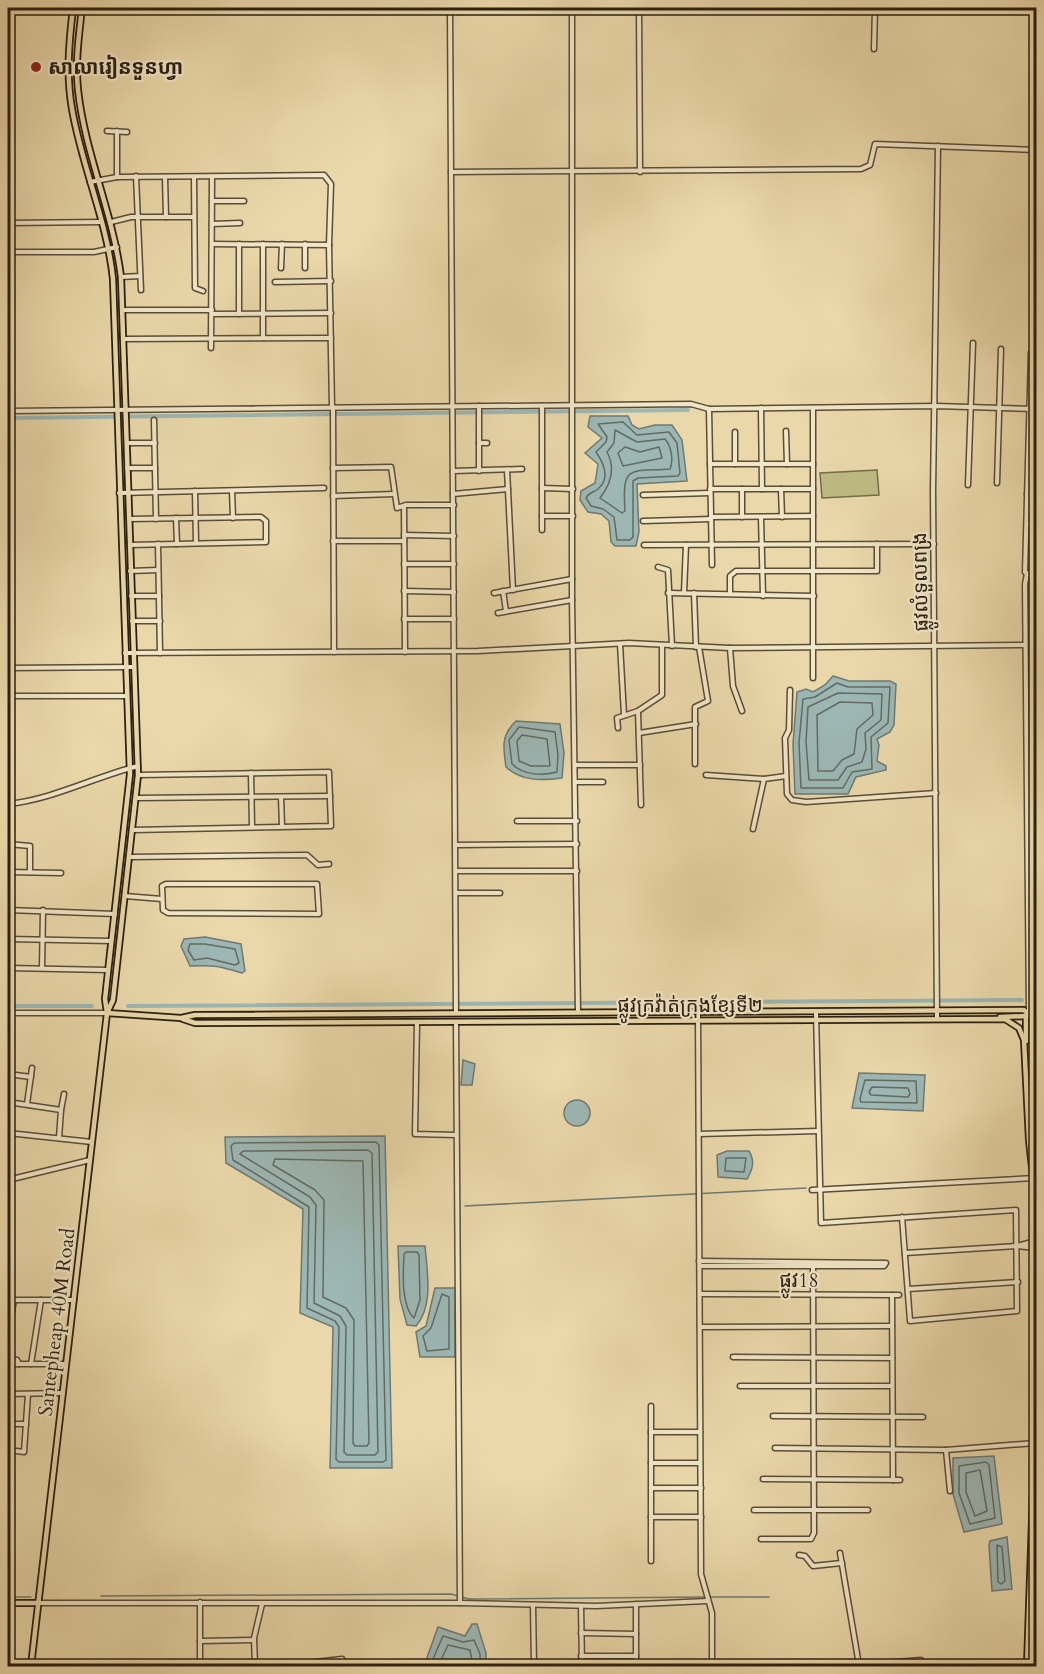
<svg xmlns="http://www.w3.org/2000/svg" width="1044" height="1674" viewBox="0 0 1044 1674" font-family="Cardo,'Noto Sans Khmer',serif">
	<rect width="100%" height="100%" fill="#ead8aa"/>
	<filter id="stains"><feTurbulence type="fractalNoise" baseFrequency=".00333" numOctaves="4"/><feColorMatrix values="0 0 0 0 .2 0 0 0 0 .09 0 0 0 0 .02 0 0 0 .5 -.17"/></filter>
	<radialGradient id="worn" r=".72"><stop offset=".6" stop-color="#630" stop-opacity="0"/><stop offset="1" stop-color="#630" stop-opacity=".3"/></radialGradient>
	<polygon fill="#bdbc84" stroke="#746e4a" stroke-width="1.5" points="877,470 879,495 822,498 820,473"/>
	<g fill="#9cb7b4" stroke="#6e7a73" stroke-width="1.5">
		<polygon points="590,416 628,416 632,425 639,429 655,425 672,425 682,440 687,481 637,484 639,532 636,546 615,546 611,542 609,521 601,514 588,512 580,500 581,491 595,483 598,464 585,453 602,438 588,427"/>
		<polygon points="833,676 849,681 890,681 896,684 894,725 890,732 877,739 879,745 877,761 886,766 886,770 856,777 848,794 795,794 793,744 797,692 806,689 813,692 825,685"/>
		<path d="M516,721L560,724L564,753L562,778C541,781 521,781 506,767C503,747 501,735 516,721Z"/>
		<path d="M205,937L241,944L245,971L242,973C219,966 215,965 190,966L181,946L184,939Z"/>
		<polygon points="463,1060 475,1064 472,1085 461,1085"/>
		<polygon points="859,1073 925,1075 923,1111 852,1108"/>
		<circle cx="577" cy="1113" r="13"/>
		<polygon points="385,1136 392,1468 330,1468 333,1327 300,1313 303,1209 226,1163 225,1137"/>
		<path d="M727,1151H749C755,1161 753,1169 747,1179L718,1177L717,1155Z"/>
		<path d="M398,1246H425C427,1271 434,1306 416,1326L407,1325L400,1299Z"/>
		<polygon points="435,1288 455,1288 455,1357 420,1357 416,1332 426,1326"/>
		<polygon points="994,1456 1002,1524 964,1532 953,1494 953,1458"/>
		<polygon points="1007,1537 1012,1589 992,1591 989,1545 990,1541"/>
		<polygon points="472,1624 477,1624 486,1653 486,1666 424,1666 438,1627 465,1636"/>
	</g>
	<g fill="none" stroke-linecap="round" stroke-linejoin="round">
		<g stroke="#636b62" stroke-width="1.5">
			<path d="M623,422L637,435L669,432L677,443L680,473L678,476L638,478L633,481V537L630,540H617L614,517L603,509L591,506L586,498C589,492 593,493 598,489C611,478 603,462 596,452L606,442L607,437L598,424Z"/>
			<path d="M615,430L637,442L665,439C671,446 674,460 670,469C629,472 622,464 625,511L622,513L600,498C611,484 616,469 607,452L614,443Z"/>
			<polygon points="625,447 640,452 659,447 662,458 623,466 618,453"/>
			<polygon points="837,683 848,687 890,687 888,723 871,737 872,769 852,772 843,788 801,788 799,743 803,699 815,697"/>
			<polygon points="838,693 882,694 881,720 865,733 866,749 862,762 847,767 838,780 809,780 806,742 808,707"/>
			<polygon points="840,702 872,703 873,715 857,729 854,754 842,760 833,771 818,771 817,715"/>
			<path d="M519,727L555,732L558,755L557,772C542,776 523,775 512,764L509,740Z"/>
			<polygon points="522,735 547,739 550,766 531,766 519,761 517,741"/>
			<polygon points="190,944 205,944 235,949 239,963 235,965 207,958 194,960 188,950"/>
			<polygon points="865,1080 916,1081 917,1103 861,1102 860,1099"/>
			<polygon points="872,1087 908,1088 910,1094 908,1097 871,1095 869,1092"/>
			<polygon points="376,1142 379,1145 386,1460 383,1462 339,1462 336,1459 339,1327 335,1321 307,1308 309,1207 233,1160 231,1146 234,1143"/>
			<polygon points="368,1150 372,1153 378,1452 375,1455 347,1455 344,1452 346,1326 340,1316 314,1303 316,1205 310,1197 240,1154 243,1151"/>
			<polygon points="726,1158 746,1158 744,1172 725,1171"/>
			<polygon points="275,1159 363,1161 369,1443 367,1446 355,1446 353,1443 354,1320 346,1308 323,1297 324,1200 315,1190 273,1165"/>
			<path d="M406,1252H417L419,1255L420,1300L414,1318C401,1306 403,1272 404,1255Z"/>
			<polygon points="442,1294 449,1297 449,1349 427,1351 423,1336 431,1328"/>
			<polygon points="986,1462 989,1465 995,1518 970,1524 959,1493 959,1466"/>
			<polygon points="980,1470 987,1511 975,1516 966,1492 966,1473"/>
			<polygon points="997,1545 1002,1547 1005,1581 1001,1584 998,1582"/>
			<polyline points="430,1666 443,1636 463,1642 474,1640 480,1654 480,1666"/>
			<polyline points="438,1666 448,1645 470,1650 473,1666"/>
		</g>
		<g stroke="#6e7a73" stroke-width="1.5">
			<polyline points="465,1206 806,1188"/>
			<polyline points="101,1596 451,1594 469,1599 705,1597"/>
			<polyline points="8,1597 31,1597"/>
			<polyline points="710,1597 769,1597"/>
		</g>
		<g stroke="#9cb7b4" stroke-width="4">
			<polyline points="8,418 688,410"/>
			<polyline points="8,1006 92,1006"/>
			<polyline points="128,1006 1022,1000"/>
		</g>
		<defs>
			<g id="minor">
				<polyline points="450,8 456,1013"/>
				<polyline points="572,8 572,600 578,1012"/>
				<polyline points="639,8 640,172"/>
				<polyline points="874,49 875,8"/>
				<polyline points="107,131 127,132"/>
				<polyline points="451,172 861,169 870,165 875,144 1036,150"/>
				<polyline points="136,176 141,290"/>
				<polyline points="117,177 117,131"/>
				<polyline points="165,177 166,217"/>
				<polyline points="194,177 195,288 203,291"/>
				<polyline points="90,182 117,177 324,175 331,184 329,245"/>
				<polyline points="212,201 244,201"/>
				<polyline points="111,222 131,217 194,217"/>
				<polyline points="8,223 102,222"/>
				<polyline points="212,224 240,223"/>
				<polyline points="212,244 329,245 332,407"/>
				<polyline points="239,244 239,314"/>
				<polyline points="8,252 94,252 117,247"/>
				<polyline points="281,268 282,244"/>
				<polyline points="305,268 305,244"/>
				<polyline points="121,277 140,276"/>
				<polyline points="275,282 331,281"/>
				<polyline points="123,310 212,310"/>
				<polyline points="212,314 331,313"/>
				<polyline points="263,338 263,244"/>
				<polyline points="123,339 331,338"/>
				<polyline points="211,348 212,178"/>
				<polyline points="479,406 479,471"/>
				<polyline points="542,406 542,516 573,516"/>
				<polyline points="333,407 334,652"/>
				<polyline points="761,408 762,489"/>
				<polyline points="709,409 712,565"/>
				<polyline points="8,411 691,404 709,409 936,406 1036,409"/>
				<polyline points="154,420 156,519"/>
				<polyline points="786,431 787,464"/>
				<polyline points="735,432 735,464"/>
				<polyline points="1029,439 1036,439"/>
				<polyline points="127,443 155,443"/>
				<polyline points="479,443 487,443"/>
				<polyline points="710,464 813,464"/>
				<polyline points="127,468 155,468"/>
				<polyline points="333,468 391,467 397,508 406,505 454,505"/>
				<polyline points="507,470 513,590"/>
				<polyline points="453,471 522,469"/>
				<polyline points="997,483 1001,349"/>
				<polyline points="968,485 973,343"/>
				<polyline points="542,488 573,489"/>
				<polyline points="710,489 813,489"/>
				<polyline points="742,489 742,517"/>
				<polyline points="781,489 782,517"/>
				<polyline points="195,491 196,543"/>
				<polyline points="232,491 233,518"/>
				<polyline points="119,493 324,488"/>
				<polyline points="453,494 508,489"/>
				<polyline points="1027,494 1036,495"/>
				<polyline points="643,495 710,493"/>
				<polyline points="333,496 394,494"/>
				<polyline points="404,506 405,652"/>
				<polyline points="711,517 813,516"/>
				<polyline points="761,517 763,596"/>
				<polyline points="176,518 177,544"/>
				<polyline points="129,519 261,517 266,521 266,542 130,545"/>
				<polyline points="643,521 711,519"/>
				<polyline points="1027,524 1036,524"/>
				<polyline points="542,530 542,516"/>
				<polyline points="404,535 454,536"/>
				<polyline points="333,541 404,541"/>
				<polyline points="158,544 160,653"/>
				<polyline points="644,545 934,544"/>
				<polyline points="404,564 454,564"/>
				<polyline points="658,567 668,570 672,646"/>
				<polyline points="130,571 158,570"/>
				<polyline points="1027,574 1025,572 1031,353"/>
				<polyline points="404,591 454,592"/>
				<polyline points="503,591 506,611"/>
				<polyline points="494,593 572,579"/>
				<polyline points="668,593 814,596"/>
				<polyline points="684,593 686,545"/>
				<polyline points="694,593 696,647"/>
				<polyline points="730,593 730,576 736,571 877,571 877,544"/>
				<polyline points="131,596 159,596"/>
				<polyline points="498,613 572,600"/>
				<polyline points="404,619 454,619"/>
				<polyline points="132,621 160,621"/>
				<polyline points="620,644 624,715"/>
				<polyline points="730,648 733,686 742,711"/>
				<polyline points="125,653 478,651 629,643 730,648 1025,645"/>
				<polyline points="8,668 133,667"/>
				<polyline points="813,678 813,408"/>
				<polyline points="790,690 789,730 785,738 787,794 792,800 806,802 936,793"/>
				<polyline points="8,696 126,696"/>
				<polyline points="618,728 617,718 638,711"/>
				<polyline points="639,733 696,724"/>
				<polyline points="695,764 695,707 708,701 699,647"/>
				<polyline points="576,765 640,765"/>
				<polyline points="251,773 252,826"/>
				<polyline points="706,775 764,779 786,776"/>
				<polyline points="576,782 603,782"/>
				<polyline points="281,797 282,826"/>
				<polyline points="137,798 330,796"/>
				<path d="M8,804C54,799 94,777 138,766"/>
				<polyline points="641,805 638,711 662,695 662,645"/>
				<polyline points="517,821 577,821"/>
				<polyline points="753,829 764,779"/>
				<polyline points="133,830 331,826 329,772 138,775"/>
				<polyline points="8,844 30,846 30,872"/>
				<polyline points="456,845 577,844"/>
				<polyline points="130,857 307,855 318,865 329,864"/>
				<polyline points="456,871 577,871"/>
				<polyline points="8,872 61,873"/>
				<polygon points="166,884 317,884 319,914 168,913 163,910 162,886"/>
				<polyline points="456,893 500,893"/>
				<polyline points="125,896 162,899"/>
				<polyline points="8,910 115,914"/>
				<polyline points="8,939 111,941"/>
				<polyline points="8,968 108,970"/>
				<polyline points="42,968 43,910"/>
				<polyline points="698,1012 701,1574 712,1613 712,1666"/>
				<polyline points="816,1012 821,1223 1016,1210 1017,1311 910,1321 902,1217"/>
				<polyline points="1029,1012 1025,584 1027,574 1036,569"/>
				<polyline points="8,1013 107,1013"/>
				<polyline points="937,1018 933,491 938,146"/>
				<polyline points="417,1022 415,1134 456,1135"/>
				<polyline points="456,1022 460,1603"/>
				<polyline points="8,1074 31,1077"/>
				<polyline points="8,1102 61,1110 59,1138"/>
				<polyline points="27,1104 32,1068"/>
				<polyline points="61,1110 64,1094"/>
				<polyline points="8,1133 92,1142"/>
				<polyline points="699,1134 818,1131"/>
				<polyline points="8,1174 8,1180"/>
				<polyline points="8,1180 90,1160"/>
				<polyline points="812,1190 1036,1178"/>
				<polyline points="1017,1246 1036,1241"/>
				<polyline points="905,1253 1017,1246 1036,1248"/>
				<polyline points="699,1261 886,1263 884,1266 700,1266"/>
				<polyline points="908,1289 1018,1282"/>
				<polyline points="700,1294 899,1295"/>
				<polyline points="892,1295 893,1480"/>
				<polyline points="700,1327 892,1326"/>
				<polyline points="8,1335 14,1300 74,1300"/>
				<polyline points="733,1357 892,1358"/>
				<polyline points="8,1359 17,1360 19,1364"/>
				<polyline points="8,1364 66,1364"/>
				<polyline points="31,1364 41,1300"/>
				<polyline points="740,1386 892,1386"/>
				<polyline points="8,1394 63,1393"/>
				<polyline points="773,1416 923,1417"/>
				<polyline points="8,1424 26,1424"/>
				<polyline points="651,1432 700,1432"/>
				<polyline points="775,1448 946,1450 1035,1443"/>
				<polyline points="8,1450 24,1452 28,1394"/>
				<polyline points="946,1450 950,1491"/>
				<polyline points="651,1463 700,1463"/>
				<polyline points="763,1479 900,1480"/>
				<polyline points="652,1488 701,1488"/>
				<polyline points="754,1510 868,1510"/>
				<polyline points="651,1517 701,1517"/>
				<polyline points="761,1539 811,1539 814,1533 813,1266"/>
				<polyline points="840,1553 859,1665 921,1660 925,1666"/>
				<polyline points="799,1555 805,1556 813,1566 842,1563"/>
				<polyline points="651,1561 651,1406"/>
				<polyline points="200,1602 200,1666"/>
				<polyline points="39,1603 460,1603 596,1606 707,1601"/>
				<polyline points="636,1604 636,1666"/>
				<polyline points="533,1605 534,1666"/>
				<polyline points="581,1606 582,1666"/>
				<polyline points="581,1633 636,1634"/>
				<polyline points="200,1641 254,1640"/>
				<polyline points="581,1656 636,1656"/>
				<polyline points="255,1666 254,1638 262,1604"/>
				<polyline points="279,1666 342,1659"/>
			</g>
			<g id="major">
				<path d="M82,8C79,35 75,62 78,90C85,154 113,213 121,277L138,775L113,1000L107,1013"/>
				<polyline points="107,1013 181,1018 195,1015 1024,1010 1033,1019 1036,1110"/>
				<polyline points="1000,1017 1026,1016 1026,1041"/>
				<polyline points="183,1019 195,1023 1005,1019 1019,1028 1024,1040 1029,1140 1036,1204"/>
				<polyline points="8,1603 39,1603"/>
				<path d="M31,1666L104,1039L107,1013L105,999L130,774L113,279C107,221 82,167 72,109C66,75 69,42 73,8"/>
				<polyline points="1027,1666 1036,1405"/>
				<polyline points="1035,1666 1036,1605"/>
			</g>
		</defs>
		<use href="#minor" stroke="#5a4d37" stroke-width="7"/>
		<use href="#major" stroke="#2a1f11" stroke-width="8"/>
		<use href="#minor" stroke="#f1e6c8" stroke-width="4"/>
		<use href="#major" stroke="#ead8aa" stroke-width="4.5"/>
	</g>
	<circle fill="#8f2418" stroke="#f1e6c8" stroke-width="2" cx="36" cy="67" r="6"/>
	<g text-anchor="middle" stroke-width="4.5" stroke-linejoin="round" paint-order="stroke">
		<g font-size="20" font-weight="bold" fill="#2a1f11" stroke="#f1e6c8" text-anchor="start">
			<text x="48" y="74">សាលារៀនទួនហ្វា</text>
		</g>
		<g font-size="20" fill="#2a1f11" stroke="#f1e6c8">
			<text transform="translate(920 582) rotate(-91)" y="7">ផ្លូវលំទួលពង្រ</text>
			<text x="690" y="1012">ផ្លូវក្រវ៉ាត់ក្រុងខ្សែទី២</text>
			<text x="799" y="1287">ផ្លូវ18</text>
			<text transform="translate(56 1322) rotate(-83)" y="7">Santepheap 40M Road</text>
		</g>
	</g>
	<rect width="1044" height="1674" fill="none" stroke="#ead8aa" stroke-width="30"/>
	<rect x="9" y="9" width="1026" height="1656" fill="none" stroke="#2a1f11" stroke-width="3"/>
	<rect x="15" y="15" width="1014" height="1644" fill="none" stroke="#2a1f11" stroke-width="1.5"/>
	<rect width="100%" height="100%" filter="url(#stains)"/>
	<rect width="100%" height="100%" fill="url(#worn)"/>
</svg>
